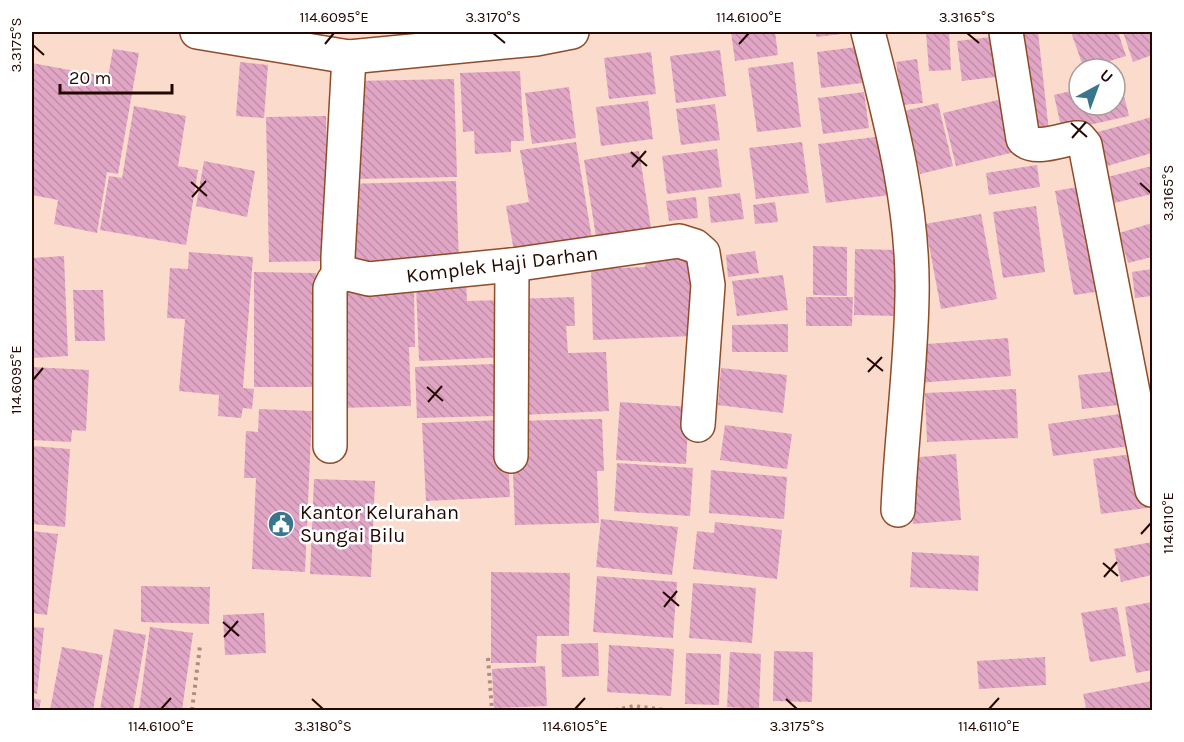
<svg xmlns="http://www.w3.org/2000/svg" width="1184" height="742" viewBox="0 0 1184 742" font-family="Karla,sans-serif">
	<defs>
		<pattern id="building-back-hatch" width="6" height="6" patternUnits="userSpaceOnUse" patternTransform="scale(1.5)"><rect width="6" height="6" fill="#e1a6c5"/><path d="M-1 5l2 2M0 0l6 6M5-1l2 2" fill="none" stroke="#c18da7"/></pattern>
	</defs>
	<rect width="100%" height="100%" fill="#fbdbcc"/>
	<g fill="url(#building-back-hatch)">
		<polygon points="731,32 775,32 778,55 735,61"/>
		<polygon points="816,32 850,32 850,33 816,37"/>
		<polygon points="926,32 949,32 951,70 929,71"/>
		<polygon points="1013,32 1038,32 1049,132 1024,134"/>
		<polygon points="1071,32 1118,32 1126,56 1084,69"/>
		<polygon points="1123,32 1151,32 1152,55 1133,62"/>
		<polygon points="1000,36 1004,76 962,81 957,41"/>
		<polygon points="857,47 862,83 821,88 817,52"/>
		<polygon points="113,49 139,53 118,174 107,172 97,233 54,224 58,200 32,195 32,63 108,77"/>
		<polygon points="720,50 726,96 676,103 670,56"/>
		<polygon points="651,52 656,94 609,99 604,58"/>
		<polygon points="917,59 923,103 902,105 896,62"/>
		<polygon points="240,62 268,65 264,118 236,116"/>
		<polygon points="793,62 801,127 757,132 748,68"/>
		<polygon points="520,71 524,141 511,141 511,152 475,154 474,131 463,132 460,73"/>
		<polygon points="454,79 457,177 356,179 354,81"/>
		<polygon points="1120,80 1129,116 1062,131 1054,95 1079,89 1079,105 1115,105 1115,81"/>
		<polygon points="569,87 576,138 532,144 525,93"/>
		<polygon points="864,92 869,128 823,134 818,98"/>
		<polygon points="1006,98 1019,151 956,166 943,113"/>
		<polygon points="648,101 653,139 601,146 596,107"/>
		<polygon points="938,103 953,166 920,174 904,111"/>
		<polygon points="715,104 720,140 681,145 676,109"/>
		<polygon points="134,106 186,116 178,166 198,170 186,245 100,230 109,176 122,178"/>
		<polygon points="326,116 329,261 269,262 266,117"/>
		<polygon points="1152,117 1152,153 1097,169 1087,135"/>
		<polygon points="883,136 890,195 826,203 818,144"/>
		<polygon points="576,142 593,245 515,257 506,206 529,202 520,150"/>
		<polygon points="802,142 809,193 756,199 749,148"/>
		<polygon points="717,149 722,187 667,194 662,156"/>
		<polygon points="639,151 653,241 598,250 584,160"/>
		<polygon points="204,161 255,171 247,217 196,206"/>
		<polygon points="1037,165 1040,187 989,195 986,173"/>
		<polygon points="1152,166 1152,194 1110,204 1103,178"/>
		<polygon points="456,181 459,261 348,264 345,184"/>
		<polygon points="1083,186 1102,291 1074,295 1055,191"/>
		<polygon points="740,193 744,219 711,223 708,197"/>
		<polygon points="696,197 698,218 669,221 666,201"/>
		<polygon points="775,202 778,222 755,224 753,205"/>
		<polygon points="1036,206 1045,272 1003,278 993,212"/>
		<polygon points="981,214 997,299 941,309 925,224"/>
		<polygon points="1152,223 1152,257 1128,263 1119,233"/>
		<polygon points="813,246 847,247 847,296 813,295"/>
		<polygon points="855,249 897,250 896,316 854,315"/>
		<polygon points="755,251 759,273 728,277 726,255"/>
		<polygon points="189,252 253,257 243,388 254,389 252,409 243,408 241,418 218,416 219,395 179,391 185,319 167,318 170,268 188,269"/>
		<polygon points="64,256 68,356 32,358 32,258"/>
		<polygon points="690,259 693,336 593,340 591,269 645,267 646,260"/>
		<polygon points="1152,269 1152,296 1135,298 1132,272"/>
		<polygon points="254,272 316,273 316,387 254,387"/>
		<polygon points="783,275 788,310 737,316 732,281"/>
		<polygon points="466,283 467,301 506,300 508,357 419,361 416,285"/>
		<polygon points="414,289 415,347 409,347 411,406 339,408 337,291"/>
		<polygon points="73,290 103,290 105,341 75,341"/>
		<polygon points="574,297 575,326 566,326 568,353 606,352 609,411 521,415 515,299"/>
		<polygon points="806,297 853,297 852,326 806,326"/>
		<polygon points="788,324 788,352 732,352 732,325"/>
		<polygon points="1008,338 1011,376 917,383 913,345"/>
		<polygon points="494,364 496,416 417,418 415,367"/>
		<polygon points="32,367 89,370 86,431 72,430 71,442 32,440"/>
		<polygon points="721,368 787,375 783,413 718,405"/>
		<polygon points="1125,370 1129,404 1082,409 1078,375"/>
		<polygon points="1016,389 1018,438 927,442 925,393"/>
		<polygon points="620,402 689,407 686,464 616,460"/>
		<polygon points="259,409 312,411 305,572 252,569 256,478 244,478 246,431 258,432"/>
		<polygon points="1134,412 1138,445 1053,456 1048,424"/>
		<polygon points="602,419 604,471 597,471 599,523 515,525 511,421"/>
		<polygon points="506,420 510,497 426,501 422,423"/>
		<polygon points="725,425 792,434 787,469 720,460"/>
		<polygon points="32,446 70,449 65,527 32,524"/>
		<polygon points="1140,453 1147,508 1101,514 1093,459"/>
		<polygon points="956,454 961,520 913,524 908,458"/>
		<polygon points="617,463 693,468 690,516 614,511"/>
		<polygon points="711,470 787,477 784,519 709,513"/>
		<polygon points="314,479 375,481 371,577 310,574"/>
		<polygon points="601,519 678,527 672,575 596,567"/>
		<polygon points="715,522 782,530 777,579 693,569 697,531 714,533"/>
		<polygon points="32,531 58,534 47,615 32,613"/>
		<polygon points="1152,542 1152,575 1121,582 1114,549"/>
		<polygon points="912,552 979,556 978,591 910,587"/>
		<polygon points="491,572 570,573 569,636 537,636 536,663 491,663"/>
		<polygon points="597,576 677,582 673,638 593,632"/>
		<polygon points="693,583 756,588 752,643 689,638"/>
		<polygon points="141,586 210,587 209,624 141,622"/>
		<polygon points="1152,602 1152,670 1136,673 1125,607"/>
		<polygon points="1117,607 1126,656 1090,662 1081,613"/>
		<polygon points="264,613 266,653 225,655 223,615"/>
		<polygon points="32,627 44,628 37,694 32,693"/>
		<polygon points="150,627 193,633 182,710 139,710"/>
		<polygon points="114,629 146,635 133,710 100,710"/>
		<polygon points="598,643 599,676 562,677 561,644"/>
		<polygon points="609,645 674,649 671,696 607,692"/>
		<polygon points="62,647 103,655 93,710 50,710"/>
		<polygon points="774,651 813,652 812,702 773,701"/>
		<polygon points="730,652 761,654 759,709 727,707"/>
		<polygon points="686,653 721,654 719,705 685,704"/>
		<polygon points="1045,657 1046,685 979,689 977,661"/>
		<polygon points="545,666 547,706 494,708 492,669"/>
		<polygon points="1152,681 1152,710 1080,710 1086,708 1083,694"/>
		<polygon points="32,698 41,700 39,710 32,710"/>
	</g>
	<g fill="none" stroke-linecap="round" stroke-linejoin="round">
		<defs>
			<g id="minor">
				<polyline points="197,32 349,57 536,39 572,32"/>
				<path d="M868,32C890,118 914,206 912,296C911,368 901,439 898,510"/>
				<path d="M1006,32L1023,139C1034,151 1061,140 1075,138H1079L1085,145L1152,490"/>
				<polyline points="349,57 338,257 338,267 344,273 369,279 512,265 679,241 695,246 703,253 708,285 698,425"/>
				<polyline points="330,446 330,288 334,280 344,273"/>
				<polyline points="511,456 512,265"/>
			</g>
		</defs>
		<use href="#minor" stroke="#8e4c29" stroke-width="36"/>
		<g stroke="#ab8d81" stroke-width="4" stroke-dasharray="3 4.5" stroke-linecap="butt">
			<polyline points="488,658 492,710"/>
			<polyline points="192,710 200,646"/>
			<polyline points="615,710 634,706 665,710"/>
		</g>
		<use href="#minor" stroke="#fff" stroke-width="33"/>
	</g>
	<path fill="none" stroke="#220800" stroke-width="2" d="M493,33L505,43M967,33L979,43M325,44L334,33M739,44L749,33M33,45L44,55M1071,123L1087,137M1072,138L1086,122M631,152L647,166M632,167L646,151M191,182L207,196M1140,183L1151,193M192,197L206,181M867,358L883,371M868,372L882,357M33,380L43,368M427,387L443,401M428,402L442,386M1141,534L1151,523M1103,563L1118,576M1104,577L1117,562M663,592L679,606M664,607L677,591M223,622L239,636M224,637L238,621M312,699L323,709M786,699L797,709M161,709L171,698M575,709L585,698M989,709L999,698"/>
	<defs>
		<symbol id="civic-disc" viewBox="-11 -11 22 22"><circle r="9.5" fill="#39758d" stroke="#fff"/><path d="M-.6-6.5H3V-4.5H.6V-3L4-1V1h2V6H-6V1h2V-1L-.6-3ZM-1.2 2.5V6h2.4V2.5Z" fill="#fff"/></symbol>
	</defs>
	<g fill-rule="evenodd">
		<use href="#civic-disc" x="266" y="509" width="30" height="30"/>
	</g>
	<g text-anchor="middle" stroke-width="5" stroke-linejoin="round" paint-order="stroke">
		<g font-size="20" fill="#220800" stroke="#fff">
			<text transform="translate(502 264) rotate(-7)" y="7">Komplek Haji Darhan</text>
		</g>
		<g font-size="20" fill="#220800" stroke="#fff" text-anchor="start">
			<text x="300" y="519">Kantor Kelurahan<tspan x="300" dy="23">Sungai Bilu</tspan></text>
		</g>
	</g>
	<rect width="1184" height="742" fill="none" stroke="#ffffff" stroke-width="66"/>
	<g transform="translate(1097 87) rotate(41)"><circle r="28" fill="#ffffff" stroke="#a79c99" stroke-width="1.5"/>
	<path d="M0-4.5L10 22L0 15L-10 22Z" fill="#39758d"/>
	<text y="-9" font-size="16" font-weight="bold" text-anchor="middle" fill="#220800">U</text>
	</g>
	<path d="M60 84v9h112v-9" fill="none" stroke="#220800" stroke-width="3"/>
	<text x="69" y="84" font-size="18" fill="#220800" stroke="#ffffff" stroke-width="4.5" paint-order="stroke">20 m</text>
	<rect x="33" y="33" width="1118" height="676" fill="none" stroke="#220800" stroke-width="2"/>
	<g font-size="15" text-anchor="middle" fill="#220800">
		<text x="334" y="22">114.6095°E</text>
		<text x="493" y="22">3.3170°S</text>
		<text x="749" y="22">114.6100°E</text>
		<text x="967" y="22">3.3165°S</text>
		<text transform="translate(16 45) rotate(-90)" y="5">3.3175°S</text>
		<text transform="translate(1168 193) rotate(-90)" y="5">3.3165°S</text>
		<text transform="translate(16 380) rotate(-90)" y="5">114.6095°E</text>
		<text transform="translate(1168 523) rotate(-90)" y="5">114.6110°E</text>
		<text x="161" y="731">114.6100°E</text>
		<text x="323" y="731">3.3180°S</text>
		<text x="575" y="731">114.6105°E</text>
		<text x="797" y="731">3.3175°S</text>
		<text x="989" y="731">114.6110°E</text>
	</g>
</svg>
